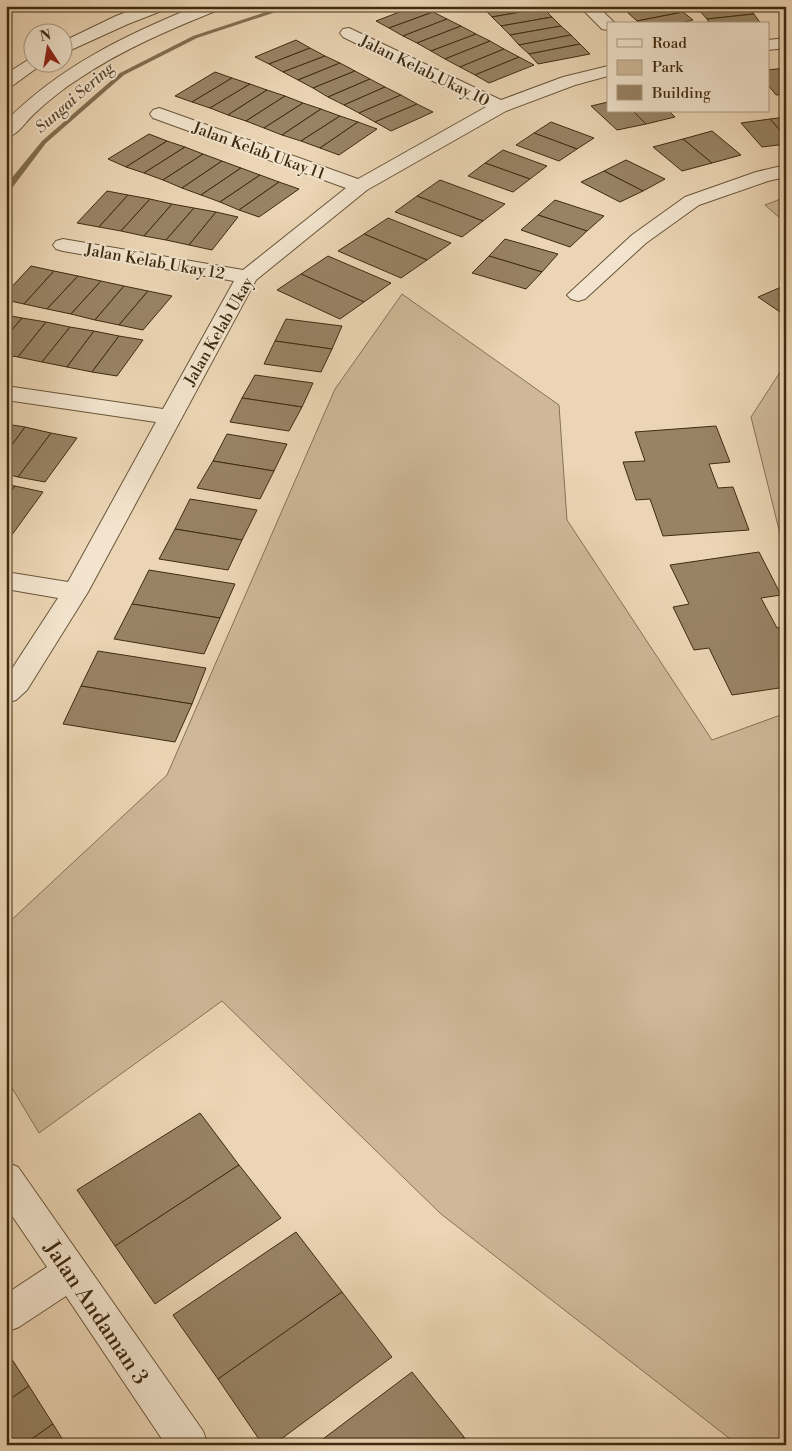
<svg xmlns="http://www.w3.org/2000/svg" width="792" height="1451" viewBox="0 0 792 1451" font-family="'Libre Bodoni',serif">
	<rect width="100%" height="100%" fill="#ebd5b4"/>
	<filter id="stains"><feTurbulence type="fractalNoise" baseFrequency=".004" numOctaves="4"/><feColorMatrix values="0 0 0 0 .2 0 0 0 0 .09 0 0 0 0 .02 0 0 0 .5 -.17"/></filter>
	<radialGradient id="worn" r=".72"><stop offset=".6" stop-color="#630" stop-opacity="0"/><stop offset="1" stop-color="#630" stop-opacity=".3"/></radialGradient>
	<g fill="#ceb898" stroke="#867254">
		<polygon points="786,197 786,218 781,219 765,205"/>
		<polygon points="402,294 559,405 567,520 712,740 786,713 786,1445 738,1445 441,1214 222,1001 39,1133 6,1078 6,925 167,775 335,389"/>
		<polygon points="786,363 786,558 751,417"/>
	</g>
	<g fill="none" stroke-linecap="round" stroke-linejoin="round">
		<polygon fill="#836e51" fill-rule="evenodd" points="284,6 294,6 197,38 124,75 46,143 9,192 6,192 6,185 42,141 120,73 193,36"/>
	</g>
	<g fill="#988365" stroke="#3f2b10">
		<polygon points="415,6 423,6 433,12 389,28 376,21"/>
		<polygon points="494,6 541,6 543,8 492,17 483,8"/>
		<polygon points="620,6 655,6 627,12"/>
		<polygon points="655,6 676,6 683,12 637,21 627,12"/>
		<polygon points="697,6 732,6 699,10"/>
		<polygon points="732,6 747,6 754,14 707,19 699,10"/>
		<polygon points="543,8 552,17 501,26 492,17"/>
		<polygon points="433,12 447,19 403,36 389,28"/>
		<polygon points="683,12 693,20 677,24 641,24 637,21"/>
		<polygon points="754,14 761,24 710,24 707,19"/>
		<polygon points="552,17 561,26 510,35 501,26"/>
		<polygon points="447,19 461,26 417,43 403,36"/>
		<polygon points="461,26 476,34 431,51 417,43"/>
		<polygon points="561,26 571,35 519,45 510,35"/>
		<polygon points="476,34 490,41 445,59 431,51"/>
		<polygon points="571,35 580,44 529,54 519,45"/>
		<polygon points="296,40 310,48 269,64 255,57"/>
		<polygon points="490,41 504,49 460,67 445,59"/>
		<polygon points="580,44 590,54 538,64 529,54"/>
		<polygon points="310,48 325,56 283,72 269,64"/>
		<polygon points="504,49 519,57 475,75 460,67"/>
		<polygon points="325,56 340,63 298,80 283,72"/>
		<polygon points="519,57 534,65 489,83 475,75"/>
		<polygon points="340,63 355,71 313,88 298,80"/>
		<polygon points="785,68 786,94 776,95 768,85 768,70"/>
		<polygon points="355,71 370,79 328,97 313,88"/>
		<polygon points="215,72 232,78 192,102 175,96"/>
		<polygon points="232,78 250,84 210,108 192,102"/>
		<polygon points="370,79 385,87 344,105 328,97"/>
		<polygon points="250,84 267,90 228,115 210,108"/>
		<polygon points="385,87 401,95 359,113 344,105"/>
		<polygon points="267,90 285,96 246,121 228,115"/>
		<polygon points="401,95 417,104 375,122 359,113"/>
		<polygon points="285,96 303,103 264,128 246,121"/>
		<polygon points="608,102 608,111 633,111 646,124 617,130 591,106"/>
		<polygon points="303,103 321,109 282,135 264,128"/>
		<polygon points="417,104 433,112 391,131 375,122"/>
		<polygon points="321,109 340,116 301,141 282,135"/>
		<polygon points="633,111 669,111 675,117 646,124"/>
		<polygon points="340,116 358,122 320,148 301,141"/>
		<polygon points="786,117 786,137 770,119"/>
		<polygon points="770,119 786,137 786,144 762,147 741,123"/>
		<polygon points="358,122 377,129 339,155 320,148"/>
		<polygon points="551,122 594,138 577,149 534,133"/>
		<polygon points="712,131 741,155 712,163 683,139"/>
		<polygon points="534,133 577,149 559,161 516,145"/>
		<polygon points="149,134 167,141 126,167 108,159"/>
		<polygon points="683,139 712,163 682,171 653,147"/>
		<polygon points="167,141 185,147 144,173 126,167"/>
		<polygon points="185,147 203,154 163,180 144,173"/>
		<polygon points="503,150 547,166 530,179 485,163"/>
		<polygon points="203,154 222,161 182,188 163,180"/>
		<polygon points="626,160 665,179 643,191 604,171"/>
		<polygon points="222,161 241,168 201,195 182,188"/>
		<polygon points="485,163 530,179 513,192 468,176"/>
		<polygon points="241,168 260,175 220,202 201,195"/>
		<polygon points="604,171 643,191 620,202 581,182"/>
		<polygon points="260,175 279,182 239,210 220,202"/>
		<polygon points="440,180 505,204 483,221 417,196"/>
		<polygon points="279,182 299,189 259,217 239,210"/>
		<polygon points="107,191 128,195 99,227 77,223"/>
		<polygon points="128,195 150,199 121,231 99,227"/>
		<polygon points="417,196 483,221 462,237 395,212"/>
		<polygon points="150,199 172,204 144,236 121,231"/>
		<polygon points="555,200 604,216 587,231 538,215"/>
		<polygon points="172,204 194,208 166,240 144,236"/>
		<polygon points="194,208 216,212 189,245 166,240"/>
		<polygon points="216,212 238,217 212,250 189,245"/>
		<polygon points="538,215 587,231 570,247 521,230"/>
		<polygon points="388,218 451,243 427,260 364,234"/>
		<polygon points="364,234 427,260 401,278 338,251"/>
		<polygon points="505,239 558,254 542,272 489,256"/>
		<polygon points="328,256 391,283 364,302 301,274"/>
		<polygon points="489,256 542,272 526,289 472,273"/>
		<polygon points="31,266 54,271 24,304 6,300 6,293"/>
		<polygon points="54,271 78,276 47,309 24,304"/>
		<polygon points="301,274 364,302 340,319 277,290"/>
		<polygon points="78,276 101,281 71,314 47,309"/>
		<polygon points="101,281 124,286 95,320 71,314"/>
		<polygon points="786,285 786,316 758,297"/>
		<polygon points="124,286 148,291 119,325 95,320"/>
		<polygon points="148,291 172,296 143,330 119,325"/>
		<polygon points="6,315 22,318 6,337"/>
		<polygon points="22,318 46,322 18,357 6,355 6,337"/>
		<polygon points="286,319 342,326 332,349 275,341"/>
		<polygon points="46,322 70,327 42,362 18,357"/>
		<polygon points="70,327 94,331 67,367 42,362"/>
		<polygon points="94,331 119,336 92,372 67,367"/>
		<polygon points="119,336 143,340 117,376 92,372"/>
		<polygon points="275,341 332,349 321,372 264,364"/>
		<polygon points="255,375 313,383 302,407 242,398"/>
		<polygon points="242,398 302,407 289,431 230,422"/>
		<polygon points="6,424 25,427 6,453"/>
		<polygon points="716,426 730,462 709,464 718,488 733,487 749,530 663,536 650,499 636,500 623,462 645,461 635,432"/>
		<polygon points="25,427 51,433 18,477 6,474 6,453"/>
		<polygon points="51,433 77,438 45,482 18,477"/>
		<polygon points="227,434 287,444 274,471 213,461"/>
		<polygon points="213,461 274,471 260,499 197,488"/>
		<polygon points="6,484 15,486 6,498"/>
		<polygon points="15,486 43,492 6,543 6,498"/>
		<polygon points="190,499 257,510 242,540 175,529"/>
		<polygon points="175,529 242,540 228,570 159,559"/>
		<polygon points="759,552 781,595 761,598 777,628 786,627 786,687 732,695 709,648 694,650 673,607 689,604 670,565"/>
		<polygon points="149,570 235,584 220,618 132,604"/>
		<polygon points="132,604 220,618 204,654 114,639"/>
		<polygon points="98,651 206,668 192,704 81,686"/>
		<polygon points="81,686 192,704 175,742 63,724"/>
		<polygon points="200,1113 239,1165 115,1246 77,1190"/>
		<polygon points="239,1165 281,1218 155,1304 115,1246"/>
		<polygon points="296,1232 342,1292 218,1379 173,1315"/>
		<polygon points="342,1292 392,1357 273,1445 263,1445 218,1379"/>
		<polygon points="6,1350 29,1386 6,1402"/>
		<polygon points="412,1372 464,1437 454,1445 315,1445"/>
		<polygon points="29,1386 53,1424 23,1445 6,1445 6,1402"/>
		<polygon points="53,1424 66,1445 23,1445"/>
		<polygon points="464,1437 470,1445 454,1445"/>
	</g>
	<g fill="none" stroke-linecap="round" stroke-linejoin="round">
		<defs>
			<g id="minor">
				<polygon points="142,6 166,6 164,10 128,24 62,54 62,42 116,16"/>
				<path d="M197,6H220L218,10C171,29 123,49 80,78C64,88 49,100 35,113C26,121 18,135 6,138V121C59,67 127,34 197,6Z"/>
				<polygon points="579,6 597,6 616,24 608,24 608,30 602,29"/>
				<polygon points="349,28 501,100 563,77 608,66 608,76 575,85 506,111 367,190 256,280 88,592 27,690 16,700 6,703 6,678 58,598 6,589 6,572 68,582 156,422 6,400 6,386 163,409 234,281 63,251 56,249 53,245 56,241 63,239 243,270 346,188 153,118 150,114 153,110 159,108 165,110 358,179 486,107 343,37 340,33 343,29"/>
				<polygon points="786,38 786,48 768,50 768,40"/>
				<polygon points="31,58 32,58 32,62 45,62 12,86 6,87 6,74"/>
				<polygon points="786,165 786,177 768,181 699,205 646,243 585,299 578,301 571,299 567,295 632,235 685,197 756,172"/>
				<polygon points="6,1162 18,1167 203,1431 208,1445 166,1445 66,1296 19,1327 6,1332 6,1294 47,1267 6,1207"/>
			</g>
		</defs>
		<use href="#minor" stroke="#6a5639" stroke-width="2"/>
		<use href="#minor" fill="#f2e4ce" fill-rule="evenodd"/>
	</g>
	<g text-anchor="middle" stroke-width="4" stroke-linejoin="round" paint-order="stroke">
		<g font-size="16" fill="#3f2b10" stroke="#f2e4ce">
			<text transform="translate(425 70) rotate(26)" y="6">Jalan Kelab Ukay 10</text>
			<text transform="translate(259 150) rotate(20)" y="6">Jalan Kelab Ukay 11</text>
			<text transform="translate(155 261) rotate(10)" y="6">Jalan Kelab Ukay 12</text>
			<text transform="translate(218 331) rotate(-60)" y="6">Jalan Kelab Ukay</text>
		</g>
		<g font-size="16" font-style="italic" fill="#5c472b" stroke="#f2e4ce">
			<text transform="translate(74 97) rotate(-41)" y="6">Sungai Sering</text>
		</g>
		<g font-size="22" fill="#3f2b10" stroke="#f2e4ce">
			<text transform="translate(97 1312) rotate(56)" y="8">Jalan Andaman 3</text>
		</g>
	</g>
	<rect width="792" height="1451" fill="none" stroke="#ebd5b4" stroke-width="25"/>
	<rect x="8" y="8" width="777" height="1436" fill="none" stroke="#3f2b10" stroke-width="2.5"/>
	<rect x="12" y="12" width="767" height="1426" fill="none" stroke="#3f2b10"/>
	<rect x="607" y="22" width="162" height="90" fill="#f2e4ce" stroke="#aa9a82"/>
	<rect x="617" y="39" width="25" height="8" fill="#f2e4ce" stroke="#aa9a82"/>
	<text x="652" y="48" font-size="15" fill="#3f2b10">Road</text>
	<rect x="617" y="60" width="25" height="15" fill="#ceb898" stroke="#aa9a82"/>
	<text x="652" y="72" font-size="15" fill="#3f2b10">Park</text>
	<rect x="617" y="85" width="25" height="15" fill="#988365" stroke="#aa9a82"/>
	<text x="652" y="98" font-size="15" fill="#3f2b10">Building</text>
	<g transform="translate(48 48) rotate(348)"><circle r="24" fill="#f2e4ce" stroke="#aa9a82"/>
	<path d="M0-4L9 19L0 12L-9 19Z" fill="#8f2418"/>
	<text y="-8" font-size="14" font-weight="bold" text-anchor="middle" fill="#3f2b10">N</text>
	</g>
	<rect width="100%" height="100%" filter="url(#stains)"/>
	<rect width="100%" height="100%" fill="url(#worn)"/>
</svg>
